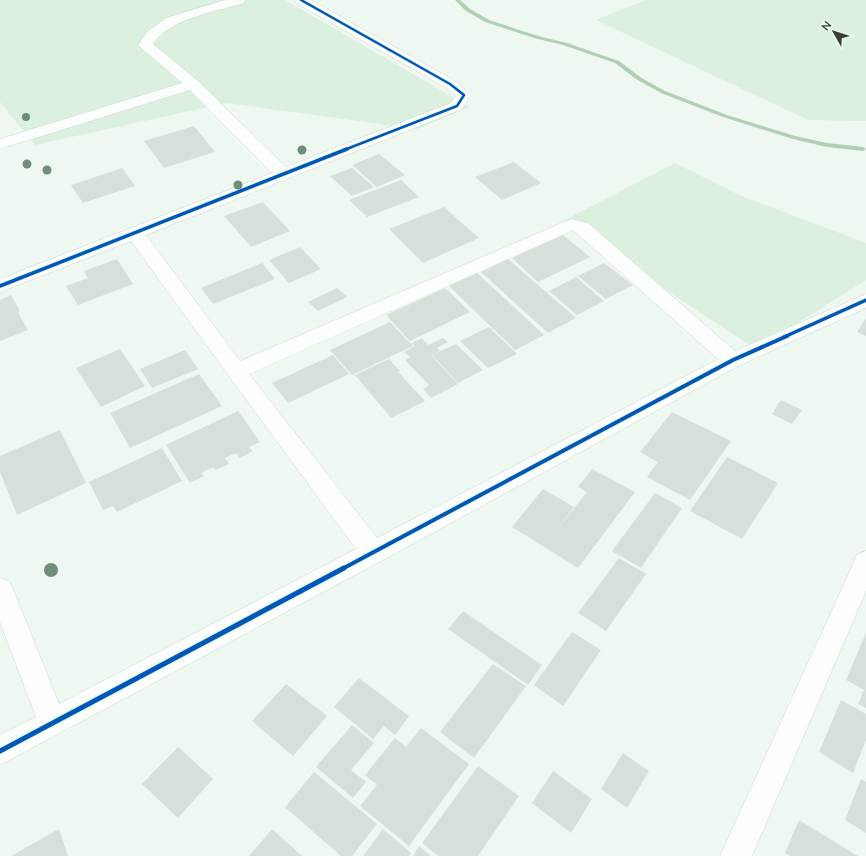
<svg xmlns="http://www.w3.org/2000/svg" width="866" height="856" viewBox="0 0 866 856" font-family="Mulish,sans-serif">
	<rect width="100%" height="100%" fill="#eef8f0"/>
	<g fill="#dbf0de">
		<polygon points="0,0 285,0 470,107 417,129 226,103 35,145 0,102"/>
		<polygon points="646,0 866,0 866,121 808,120 596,20"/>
		<polygon points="675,163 739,195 866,243 866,280 756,349 561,222"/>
	</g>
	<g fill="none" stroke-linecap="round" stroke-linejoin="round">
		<polygon fill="#b1cfb5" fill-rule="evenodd" points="455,0 460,0 470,9 489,20 538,36 567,43 619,61 640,77 665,91 727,115 795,136 827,143 863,147 866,149 863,151 827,147 793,139 723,117 661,93 636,79 615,63 563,45 534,38 485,22 466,11"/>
	</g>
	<g fill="#d7dfd9">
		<polygon points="194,126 215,152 164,168 144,141"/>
		<polygon points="379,154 405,175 377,187 352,165"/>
		<polygon points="514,162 541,183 502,200 475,177"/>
		<polygon points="122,168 135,186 83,203 71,185"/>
		<polygon points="352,168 374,187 352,196 330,176"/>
		<polygon points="401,180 419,197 367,217 349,200"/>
		<polygon points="263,202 290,231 251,247 224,216"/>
		<polygon points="444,207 479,238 423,263 389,229"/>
		<polygon points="563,235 590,257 538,282 512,258"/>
		<polygon points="300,247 321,269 289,283 269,260"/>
		<polygon points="117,259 133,284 78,305 66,286 88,278 84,271"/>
		<polygon points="508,259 576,318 548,333 481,272"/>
		<polygon points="262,263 275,279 213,304 201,288"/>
		<polygon points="604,263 633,285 606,299 578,276"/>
		<polygon points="477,273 544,335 515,350 449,286"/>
		<polygon points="576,277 604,301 577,315 549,291"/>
		<polygon points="337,288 347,297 318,311 308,302"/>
		<polygon points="445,288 470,312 410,341 386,315"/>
		<polygon points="11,295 20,311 18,312 28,330 0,341 0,300"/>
		<polygon points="866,318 866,336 857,332"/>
		<polygon points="390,322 413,346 352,375 330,350"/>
		<polygon points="489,327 517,354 488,368 460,341"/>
		<polygon points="422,338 428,345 443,338 448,342 437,348 440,351 431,355 458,384 431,398 423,389 429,385 405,360 410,357 404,352 415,346 412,343"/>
		<polygon points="456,344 483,370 458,383 432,355"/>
		<polygon points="120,349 145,386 101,407 76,368"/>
		<polygon points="185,350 198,369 152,388 140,369"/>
		<polygon points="333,355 349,374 288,403 272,383"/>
		<polygon points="389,359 400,371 398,372 425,401 391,418 355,375"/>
		<polygon points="199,374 222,406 130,448 110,413"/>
		<polygon points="781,400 802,410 792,424 772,414"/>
		<polygon points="238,411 260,442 249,447 253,451 240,458 236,453 225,458 229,464 216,470 213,467 201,473 204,476 190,483 166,445"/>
		<polygon points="672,412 731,441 690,500 647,477 658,462 640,452"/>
		<polygon points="60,430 86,483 17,515 0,472 0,456"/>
		<polygon points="162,448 182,481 117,512 113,506 103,510 89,482"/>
		<polygon points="727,457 778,483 742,539 690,511"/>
		<polygon points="592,469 635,492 578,568 512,527 543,489 574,507 555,532 587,492 578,487"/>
		<polygon points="655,493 682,508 641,568 612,551"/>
		<polygon points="619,558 646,574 606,631 578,613"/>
		<polygon points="463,611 542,665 528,685 448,629"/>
		<polygon points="572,632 601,650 563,706 534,685"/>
		<polygon points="866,633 866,708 858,704 864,690 846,680"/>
		<polygon points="493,664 526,686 474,758 440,732"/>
		<polygon points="359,678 409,716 395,735 384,726 373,739 334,707"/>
		<polygon points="286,684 327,716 293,756 252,721"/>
		<polygon points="841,700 866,714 866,740 853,773 819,752"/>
		<polygon points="352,725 374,743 351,770 366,782 353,798 316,767"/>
		<polygon points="421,728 469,764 409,846 360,806 377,785 365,775 395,738 406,747"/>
		<polygon points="178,747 213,779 178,818 142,784"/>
		<polygon points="623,753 649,771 627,808 601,789"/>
		<polygon points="478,766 519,796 478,856 438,856 422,843"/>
		<polygon points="553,771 592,799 571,833 532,803"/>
		<polygon points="314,772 377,824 352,856 341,856 285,807"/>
		<polygon points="861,779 866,782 866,833 845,820"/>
		<polygon points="799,820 858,856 790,856 785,853"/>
		<polygon points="59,829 68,856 11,856"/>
		<polygon points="272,829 302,856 249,856"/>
		<polygon points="383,829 411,853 409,856 363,856"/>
		<polygon points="419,846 431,856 413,856"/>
	</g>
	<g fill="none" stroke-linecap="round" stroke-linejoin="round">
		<defs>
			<g id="street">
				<path d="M225,0H245L244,3C215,12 170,18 153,44L198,81L286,167L451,103L456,96L445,87L296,3L295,0H311L455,81L471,95L462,109L146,235L240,361L571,219L588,223L735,351L866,294V308L740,365L383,560L0,765V735L36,717L0,622V578L9,581L13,589L59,704L356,549L229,376L131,241L0,292V279L272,173L190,90L0,149V139L182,83L138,45L147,32L166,18ZM573,230L718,359L377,538L249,374Z"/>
				<polygon points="866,551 866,591 752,856 720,856 854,562 857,554"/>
			</g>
		</defs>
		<use href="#street" stroke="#ced5cf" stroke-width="1"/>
		<use href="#street" fill="#fcfefd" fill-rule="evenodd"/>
		<defs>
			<polyline id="cycleway-far3" points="301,0 450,84 464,95 457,106 344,150"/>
			<g id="cycleway-far2">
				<polyline points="0,286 347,149"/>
				<polyline points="784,337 866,300"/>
			</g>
			<polyline id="cycleway-far1" points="342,569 733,360 787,336"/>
			<polyline id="cycleway" points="0,751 344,568"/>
		</defs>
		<use href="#cycleway-far3" stroke="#eafcec" stroke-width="4"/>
		<use href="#cycleway-far2" stroke="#eafcec" stroke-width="5.5"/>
		<use href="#cycleway-far1" stroke="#eafcec" stroke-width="6"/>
		<use href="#cycleway" stroke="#eafcec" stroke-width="8"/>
		<use href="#cycleway-far3" stroke="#0057b8" stroke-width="2.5"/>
		<use href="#cycleway-far2" stroke="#0057b8" stroke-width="3.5"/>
		<use href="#cycleway-far1" stroke="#0057b8" stroke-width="4"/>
		<use href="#cycleway" stroke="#0057b8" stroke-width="5"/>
	</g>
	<g fill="#6f8d78">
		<circle cx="26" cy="117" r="4"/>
		<circle cx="302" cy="150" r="4.5"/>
		<circle cx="27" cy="164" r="4.5"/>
		<circle cx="47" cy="170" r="4.5"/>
		<circle cx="238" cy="185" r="4.5"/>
		<circle cx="51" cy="570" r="7"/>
	</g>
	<g transform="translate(834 32) rotate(309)" stroke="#eafcec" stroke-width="3" paint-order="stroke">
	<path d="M0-3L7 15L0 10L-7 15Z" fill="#363d37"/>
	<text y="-6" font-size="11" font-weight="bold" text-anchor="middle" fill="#363d37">N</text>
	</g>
</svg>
